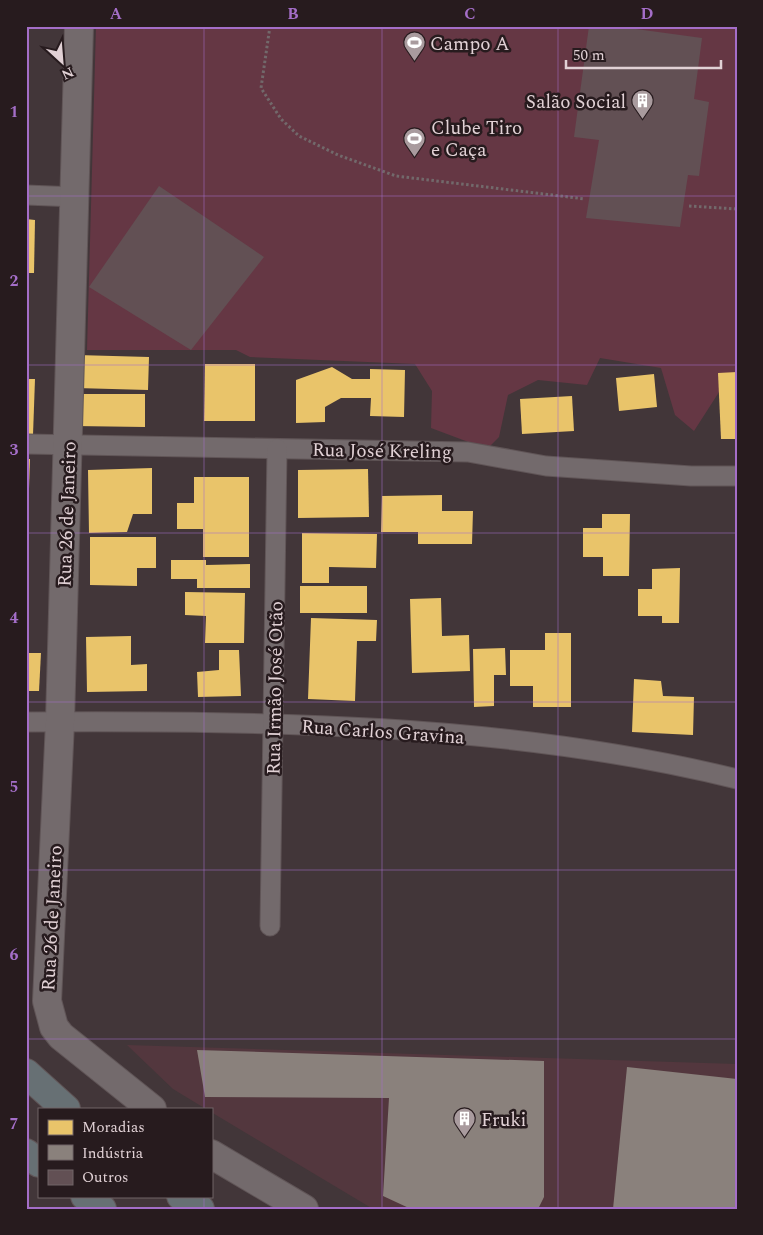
<svg xmlns="http://www.w3.org/2000/svg" width="763" height="1235" viewBox="0 0 763 1235" font-family="Spectral,serif">
	<rect width="100%" height="100%" fill="#423639"/>
	<polygon fill="#53373e" points="127,1045 737,1064 737,1209 373,1209 211,1112 211,1109 206,1109 173,1089"/>
	<polygon fill="#653744" points="96,26 737,26 737,378 721,389 694,431 675,415 661,368 600,358 587,385 538,380 508,395 499,437 487,449 431,428 432,391 415,364 250,357 236,350 87,350"/>
	<g fill="#e9c46a">
		<polygon points="26,219 35,220 34,273 26,273"/>
		<polygon points="77,355 149,357 148,390 76,388"/>
		<polygon points="205,364 255,364 255,421 204,421"/>
		<polygon points="332,367 352,379 370,379 370,369 405,370 404,417 370,416 371,398 341,398 325,407 325,422 296,423 296,380"/>
		<polygon points="737,372 737,439 721,439 718,373"/>
		<polygon points="654,374 657,407 619,411 616,378"/>
		<polygon points="26,379 35,379 33,435 26,435"/>
		<polygon points="74,394 145,394 145,427 74,426"/>
		<polygon points="572,396 574,431 522,434 520,399"/>
		<polygon points="26,459 30,459 29,488 26,488"/>
		<polygon points="152,468 152,514 133,514 127,532 89,533 88,470"/>
		<polygon points="368,469 369,517 298,518 298,470"/>
		<polygon points="194,477 249,477 249,557 203,557 203,529 177,529 177,503 194,503"/>
		<polygon points="442,495 442,511 473,511 472,544 418,544 418,532 381,532 382,496"/>
		<polygon points="602,514 630,514 629,576 603,576 603,557 583,557 583,528 602,528"/>
		<polygon points="302,533 377,534 376,568 329,567 329,583 302,583"/>
		<polygon points="90,537 156,537 156,568 137,568 137,586 90,585"/>
		<polygon points="171,560 206,560 206,565 250,564 250,588 197,588 197,579 171,579"/>
		<polygon points="680,568 679,623 662,623 662,616 638,616 638,589 652,589 652,569"/>
		<rect x="300" y="586" width="67" height="27"/>
		<polygon points="185,592 245,593 244,643 205,643 206,616 185,615"/>
		<polygon points="441,598 442,636 469,635 470,671 412,673 410,599"/>
		<polygon points="311,618 377,620 376,641 357,641 355,701 308,699"/>
		<polygon points="545,633 571,633 571,707 533,707 533,686 510,686 510,650 545,650"/>
		<polygon points="131,636 131,665 147,664 147,691 87,692 86,637"/>
		<polygon points="505,648 506,675 494,675 494,706 474,707 473,649"/>
		<polygon points="219,650 239,650 241,696 198,697 197,672 219,670"/>
		<polygon points="26,653 41,653 39,691 26,691"/>
		<polygon points="634,679 661,681 663,696 694,697 693,735 632,732"/>
	</g>
	<g fill="#8a817c">
		<polygon points="197,1050 544,1061 544,1197 538,1209 411,1209 383,1196 389,1098 205,1097"/>
		<polygon points="627,1067 737,1079 737,1209 613,1209"/>
	</g>
	<g fill="#625054">
		<polygon points="589,26 614,26 702,38 694,99 709,102 699,176 688,175 680,227 586,218 599,140 574,137"/>
		<polygon points="159,186 264,257 191,350 89,287"/>
	</g>
	<g fill="none" stroke-linecap="round" stroke-linejoin="round">
		<defs>
			<g id="street">
				<polyline points="26,195 76,197"/>
				<polyline points="26,444 468,452 546,466 691,476 737,476"/>
				<path d="M26,722C263,721 506,722 737,779"/>
				<polyline points="270,926 277,449"/>
			</g>
			<g id="secondary">
				<polyline points="79,26 60,722 47,1001 54,1027 61,1036 152,1109"/>
				<polyline points="211,1154 304,1209"/>
			</g>
			<g id="highway">
				<polyline points="26,1073 66,1109"/>
				<polyline points="26,1153 39,1163"/>
				<polyline points="85,1196 102,1209"/>
				<polyline points="181,1196 200,1209"/>
			</g>
		</defs>
		<use href="#street" stroke="#605557" stroke-width="21"/>
		<use href="#secondary" stroke="#605557" stroke-width="30"/>
		<use href="#highway" stroke="#605557" stroke-width="30"/>
		<g stroke="#72696b" stroke-width="3" stroke-dasharray="2.5 2.5" stroke-linecap="butt">
			<polyline points="270,26 261,88 281,119 299,136 338,155 396,176 585,199"/>
			<polyline points="689,206 737,209"/>
		</g>
		<use href="#street" stroke="#736a6c" stroke-width="19"/>
		<use href="#secondary" stroke="#736a6c" stroke-width="28"/>
		<use href="#highway" stroke="#677074" stroke-width="28"/>
	</g>
	<path fill="none" stroke="#a46ec8" stroke-width="1" stroke-opacity="0.55" d="M204,26V1109M382,26V1209M558,26V1209M26,196H737M26,365H737M26,533H737M26,702H737M26,870H737M26,1039H737M204,1196V1209"/>
	<defs>
		<symbol id="stadium-pin" viewBox="-11 -11 22 30"><path d="M0 17L-7.5 6A9.5 9.5 0 1 1 7.5 6Z" fill="#a99b9e" stroke="#271b1e"/><path d="M0-5a6.5 5 0 1 0 0 10a6.5 5 0 1 0 0-10ZM-3.5-1.8h7v3.6h-7Z" fill="#fff"/></symbol>
		<symbol id="building-pin" viewBox="-11 -11 22 30"><path d="M0 17L-7.5 6A9.5 9.5 0 1 1 7.5 6Z" fill="#a99b9e" stroke="#271b1e"/><path d="M-4-6H4V6H1V3H-1V6H-4ZM-2.5-4.3h1.7v1.8h-1.7ZM.8-4.3h1.7v1.8H.8ZM-2.5-1h1.7V.8h-1.7ZM.8-1h1.7V.8H.8Z" fill="#fff"/></symbol>
	</defs>
	<g fill-rule="evenodd">
		<use href="#stadium-pin" x="402" y="30" width="25" height="34"/>
		<use href="#building-pin" x="630" y="88" width="25" height="34"/>
		<use href="#stadium-pin" x="402" y="126" width="25" height="34"/>
		<use href="#building-pin" x="452" y="1106" width="25" height="34"/>
	</g>
	<g text-anchor="middle" stroke-width="5" stroke-linejoin="round" paint-order="stroke">
		<g font-size="19" fill="#e1d1d5" stroke="#271b1e" text-anchor="start">
			<text x="430" y="50">Campo A</text>
			<text x="626" y="108" text-anchor="end">Salão Social</text>
			<text x="431" y="134">Clube Tiro<tspan x="431" dy="22">e Caça</tspan></text>
			<text x="481" y="1126">Fruki</text>
		</g>
		<g font-size="19" fill="#e1d1d5" stroke="#271b1e">
			<text transform="translate(382 450) rotate(1)" y="7">Rua José Kreling</text>
			<text transform="translate(66 514) rotate(-88)" y="7">Rua 26 de Janeiro</text>
			<text transform="translate(274 688) rotate(-89)" y="7">Rua Irmão José Otão</text>
			<text transform="translate(383 731) rotate(4)" y="7">Rua Carlos Gravina</text>
			<text transform="translate(51 918) rotate(-87)" y="7">Rua 26 de Janeiro</text>
		</g>
	</g>
	<rect width="763" height="1235" fill="none" stroke="#271b1e" stroke-width="55"/>
	<rect x="38" y="1108" width="175" height="90" fill="#271b1e" stroke="#716467"/>
	<rect x="48" y="1120" width="25" height="15" fill="#e9c46a" stroke="#716467"/>
	<text x="82" y="1132" font-size="15" fill="#e1d1d5">Moradias</text>
	<rect x="48" y="1145" width="25" height="15" fill="#8a817c" stroke="#716467"/>
	<text x="82" y="1158" font-size="15" fill="#e1d1d5">Indústria</text>
	<rect x="48" y="1170" width="25" height="15" fill="#625054" stroke="#716467"/>
	<text x="82" y="1182" font-size="15" fill="#e1d1d5">Outros</text>
	<g transform="translate(62 62) rotate(154)" stroke="#271b1e" stroke-width="4" paint-order="stroke">
	<path d="M0-4L9 19L0 12L-9 19Z" fill="#e1d1d5"/>
	<text y="-8" font-size="14" font-weight="bold" text-anchor="middle" fill="#e1d1d5">N</text>
	</g>
	<path d="M566 60v8h155v-8" fill="none" stroke="#e1d1d5" stroke-width="2.5"/>
	<text x="573" y="60" font-size="15" fill="#e1d1d5" stroke="#271b1e" stroke-width="4" paint-order="stroke">50 m</text>
	<rect x="28" y="28" width="708" height="1180" fill="none" stroke="#a46ec8" stroke-width="2"/>
	<g font-size="16" text-anchor="middle" font-weight="bold" fill="#a46ec8">
		<text x="116" y="19">A</text>
		<text x="293" y="19">B</text>
		<text x="470" y="19">C</text>
		<text x="647" y="19">D</text>
		<text x="14" y="117">1</text>
		<text x="14" y="286">2</text>
		<text x="14" y="455">3</text>
		<text x="14" y="623">4</text>
		<text x="14" y="792">5</text>
		<text x="14" y="960">6</text>
		<text x="14" y="1129">7</text>
	</g>
</svg>
